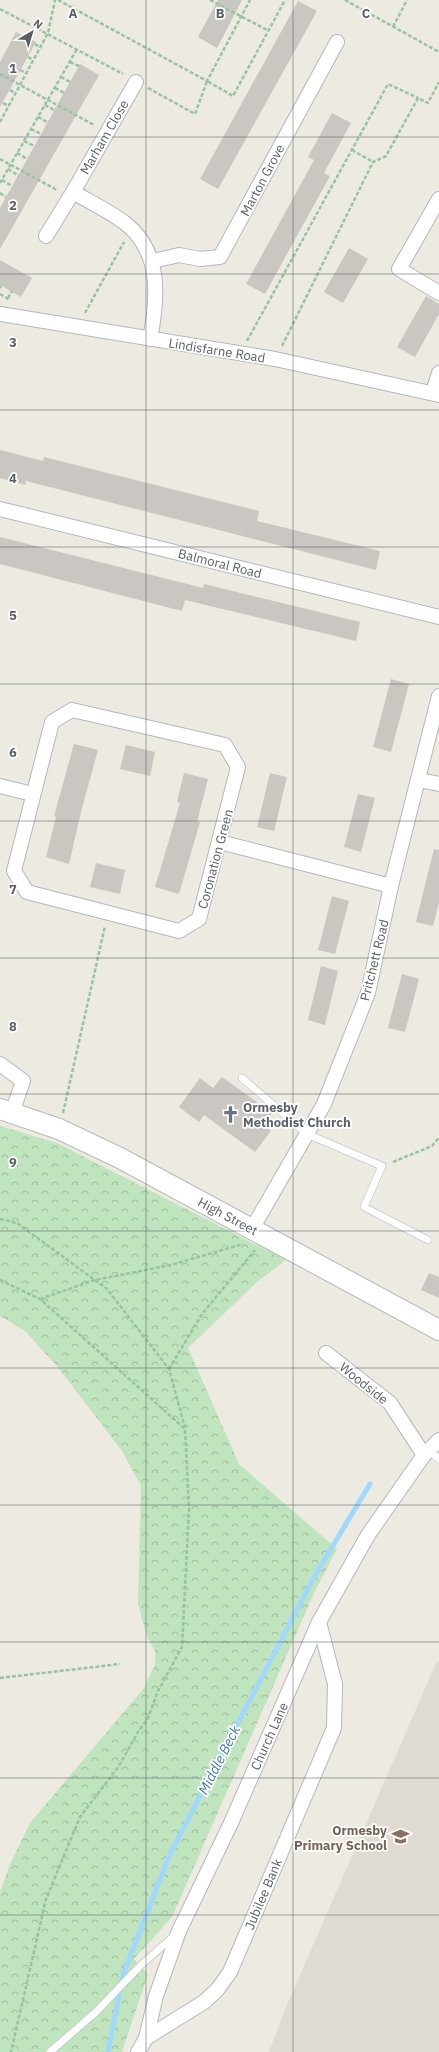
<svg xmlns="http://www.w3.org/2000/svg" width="439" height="2052" font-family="'IBM Plex Sans',sans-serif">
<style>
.education{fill:#dfdbd3}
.forest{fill:url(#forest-crowns)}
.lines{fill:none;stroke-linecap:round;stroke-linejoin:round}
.stream{stroke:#a1d9fd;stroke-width:5}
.building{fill:#cac6c1}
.service-casing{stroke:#b4b8bc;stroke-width:8}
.minor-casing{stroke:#b4b8bc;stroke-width:16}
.secondary-casing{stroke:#b5b9be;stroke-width:22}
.path{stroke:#97c5a2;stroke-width:2.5;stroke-dasharray:4 2;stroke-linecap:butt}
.service{stroke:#fff;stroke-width:7}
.minor{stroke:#fff;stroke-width:14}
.secondary{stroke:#fff;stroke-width:20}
.grid{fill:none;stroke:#5a5e62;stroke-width:1;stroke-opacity:0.55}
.labels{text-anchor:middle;stroke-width:3.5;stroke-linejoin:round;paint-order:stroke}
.street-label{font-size:13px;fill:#5a5e62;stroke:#fff}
.worship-label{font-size:13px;font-weight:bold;fill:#5b616d;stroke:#fff;text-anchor:start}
.education-label{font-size:13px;font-weight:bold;fill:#785e54;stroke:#fff;text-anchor:end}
.water-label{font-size:14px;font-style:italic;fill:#3f7aae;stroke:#fff}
.grid-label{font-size:13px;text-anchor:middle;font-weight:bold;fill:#5a5e62;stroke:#fff;stroke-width:3.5;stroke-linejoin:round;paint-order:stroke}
</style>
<defs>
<pattern id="forest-crowns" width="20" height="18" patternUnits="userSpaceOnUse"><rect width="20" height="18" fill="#c0e4be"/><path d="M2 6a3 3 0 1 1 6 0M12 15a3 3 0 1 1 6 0" fill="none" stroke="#9fbc9e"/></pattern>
</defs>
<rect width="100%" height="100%" fill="#edeae1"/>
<polygon class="education" points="437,1661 439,1662 439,2052 269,2052 284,2012"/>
<polygon class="forest" points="0,1126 57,1143 286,1260 257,1282 188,1348 239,1464 337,1549 314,1593 172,1917 134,1959 148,1974 122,2052 0,2052 0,1893 10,1864 30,1823 144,1688 155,1665 155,1651 147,1637 138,1604 141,1486 122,1451 57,1366 25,1331 0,1316"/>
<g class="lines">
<polyline class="stream" points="108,2052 123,1975 170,1854 314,1577 370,1484"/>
</g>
<g class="building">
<polygon points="218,0 242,0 217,48 198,37"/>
<polygon points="298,1 317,11 218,189 200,179"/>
<polygon points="16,32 36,42 0,107 0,62"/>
<polygon points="80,64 99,75 0,249 0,208"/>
<polygon points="332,113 351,123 324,173 330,176 265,294 246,284 314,160 308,157"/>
<polygon points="349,248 368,259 343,303 324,292"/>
<polygon points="0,260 32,278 21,297 0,285"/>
<polygon points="426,296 439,304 439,314 415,357 397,347"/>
<polygon points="0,450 43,461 44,457 259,511 257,521 380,551 376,570 26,481 25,485 0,478"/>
<polygon points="0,537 203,588 204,584 360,622 356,641 185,600 182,611 0,564"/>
<polygon points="391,679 409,684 391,752 373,747"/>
<polygon points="74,744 98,750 82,808 69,864 46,857 56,817 54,816"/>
<polygon points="126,745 155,752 150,776 120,769"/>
<polygon points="184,773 208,779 197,822 200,822 179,894 155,887 180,803 177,802"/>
<polygon points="270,773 287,777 274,831 257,827"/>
<polygon points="358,794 375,798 361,852 344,847"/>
<polygon points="434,849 439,850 439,903 433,926 416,922"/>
<polygon points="96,863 125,870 120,894 90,887"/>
<polygon points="332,896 349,901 335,954 318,950"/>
<polygon points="321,966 338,971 325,1025 308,1020"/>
<polygon points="402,974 419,979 405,1032 388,1028"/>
<polygon points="222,1077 272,1113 263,1125 271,1131 255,1152 204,1115 199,1122 179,1107 200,1078 213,1088"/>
<polygon points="429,1273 439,1277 439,1298 421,1290"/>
</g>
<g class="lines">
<defs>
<g id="service">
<polyline points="242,1078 307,1134 382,1166 364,1207 428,1240"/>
<polyline points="429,1451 439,1459"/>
<polyline points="50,2052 96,2012 140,1966 175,1935"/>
</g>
<g id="minor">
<path d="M136,82L73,192C90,202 109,211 125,223C162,252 158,298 150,339"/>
<polyline points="439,199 399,269 439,293"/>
<polyline points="46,236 73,192"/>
<polyline points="153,261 179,255 200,259 220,257 337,42"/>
<polyline points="0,314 275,359 439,395"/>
<polyline points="433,392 439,373"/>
<polyline points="0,509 439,617"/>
<polygon points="72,710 225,745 238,767 199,919 179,931 27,892 14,871 52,722"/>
<polyline points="419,780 439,784"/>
<polyline points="0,786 33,794"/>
<polyline points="220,842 391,886"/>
<polyline points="0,1064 23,1081 12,1113"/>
<polyline points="252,1229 324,1104 368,993 391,886 439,696"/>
<polyline points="326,1353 390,1403 424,1455"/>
<polyline points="146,2038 204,2002 217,1990 230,1972 334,1728 335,1684 319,1622"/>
<polyline points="138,2052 146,2038 156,1996 179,1931 231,1823 319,1622 368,1535 424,1455 439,1440"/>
</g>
<polyline id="secondary" points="0,1109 59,1129 120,1158 439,1330"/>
</defs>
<use href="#service" class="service-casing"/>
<use href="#minor" class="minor-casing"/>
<use href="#secondary" class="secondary-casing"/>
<g class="path">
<polyline points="58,0 207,81 250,0"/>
<polyline points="210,0 269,31"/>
<polyline points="345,0 439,52"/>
<polyline points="0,9 123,74"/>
<polyline points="393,27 407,0"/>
<polyline points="35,44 40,47"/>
<polyline points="28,57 33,60"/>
<polyline points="70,62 79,66"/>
<polyline points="20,70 26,73"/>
<polyline points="0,74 94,125"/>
<polyline points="61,77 70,82"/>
<polyline points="55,88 64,93"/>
<polyline points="148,88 195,114 207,81 233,96 285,0"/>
<polyline points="10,90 15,93"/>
<polyline points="3,103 9,106"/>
<polyline points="45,105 54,110"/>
<polyline points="38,117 47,122"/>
<polyline points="0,122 48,33 55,0"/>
<polyline points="31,129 41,134"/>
<polyline points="24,141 34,146"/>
<polyline points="352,150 373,162"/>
<polyline points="17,153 27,159"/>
<polyline points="0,159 57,190"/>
<polyline points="8,169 19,176"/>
<polyline points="2,180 12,186"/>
<polyline points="0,183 77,49"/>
<polyline points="0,193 6,197"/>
<polyline points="0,288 1,286"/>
<polyline points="0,294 10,300"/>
<polyline points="8,298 12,291"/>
<polyline points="85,313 124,242"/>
<polyline points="247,341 388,84 418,98"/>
<polyline points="282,346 373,162 386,156 418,98 428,103 439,82"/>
<polyline points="63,1113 105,926"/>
<polyline points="393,1162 432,1146 439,1138"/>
<polyline points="0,1219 17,1223 107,1289 169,1369 185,1428"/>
<polyline points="0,1280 40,1299 185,1429 189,1509 182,1647 158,1691 148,1718 138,1732 119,1766 80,1817 46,1899 11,2052"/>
<polyline points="40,1299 95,1280 171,1265 243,1244"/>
<polyline points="169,1369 202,1314 255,1250"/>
<polyline points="0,1678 120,1664"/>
</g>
<use href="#service" class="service"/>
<use href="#minor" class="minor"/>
<use href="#secondary" class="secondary"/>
</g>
<path class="grid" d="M146,0V2052M293,0V2052M0,137H439M0,274H439M0,410H439M0,547H439M0,684H439M0,821H439M0,958H439M0,1094H439M0,1231H439M0,1368H439M0,1505H439M0,1642H439M0,1778H439M0,1915H439"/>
<defs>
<symbol id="church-bare" viewBox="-9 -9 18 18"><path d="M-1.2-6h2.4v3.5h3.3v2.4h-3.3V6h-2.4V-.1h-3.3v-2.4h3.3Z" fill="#6b7280" stroke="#fff" stroke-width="2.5" paint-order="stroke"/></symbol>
<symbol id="school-bare" viewBox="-9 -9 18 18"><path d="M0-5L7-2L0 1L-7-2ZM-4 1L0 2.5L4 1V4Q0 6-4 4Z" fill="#8d6e63" stroke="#fff" stroke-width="2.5" paint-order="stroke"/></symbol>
</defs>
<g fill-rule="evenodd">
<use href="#church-bare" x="218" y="1102" width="25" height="25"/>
<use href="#school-bare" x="388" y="1824" width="25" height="25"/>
</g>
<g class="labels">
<g class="street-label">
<text transform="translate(104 137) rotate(-60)" y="5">Marham Close</text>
<text transform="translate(262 180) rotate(-62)" y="5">Marton Grove</text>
<text transform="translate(217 350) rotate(9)" y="5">Lindisfarne Road</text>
<text transform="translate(220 563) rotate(14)" y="5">Balmoral Road</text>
<text transform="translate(215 859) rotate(-75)" y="5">Coronation Green</text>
<text transform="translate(374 960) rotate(-76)" y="5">Pritchett Road</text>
<text transform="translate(228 1216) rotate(28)" y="5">High Street</text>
<text transform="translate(364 1383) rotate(39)" y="5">Woodside</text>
<text transform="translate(269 1736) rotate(-66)" y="5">Church Lane</text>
<text transform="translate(263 1894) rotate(-67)" y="5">Jubilee Bank</text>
</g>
<g class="worship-label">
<text x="243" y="1112">Ormesby<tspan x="243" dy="15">Methodist Church</tspan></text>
</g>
<g class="education-label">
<text x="387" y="1835">Ormesby<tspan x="387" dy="15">Primary School</tspan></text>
</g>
<g class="water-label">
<text transform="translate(219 1760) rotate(-63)" y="5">Middle Beck</text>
</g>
</g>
<g class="grid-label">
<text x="73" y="18">A</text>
<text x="220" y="18">B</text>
<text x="366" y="18">C</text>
<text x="13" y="73">1</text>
<text x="13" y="210">2</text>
<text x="13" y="347">3</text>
<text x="13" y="483">4</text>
<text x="13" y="620">5</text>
<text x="13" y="757">6</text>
<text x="13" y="894">7</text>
<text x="13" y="1031">8</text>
<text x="13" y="1167">9</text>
</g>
<g transform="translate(32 32) rotate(38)" stroke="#ffffff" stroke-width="3" paint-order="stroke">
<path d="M0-3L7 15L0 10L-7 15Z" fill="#5a5e62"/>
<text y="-6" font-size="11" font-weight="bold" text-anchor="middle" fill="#5a5e62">N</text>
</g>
</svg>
